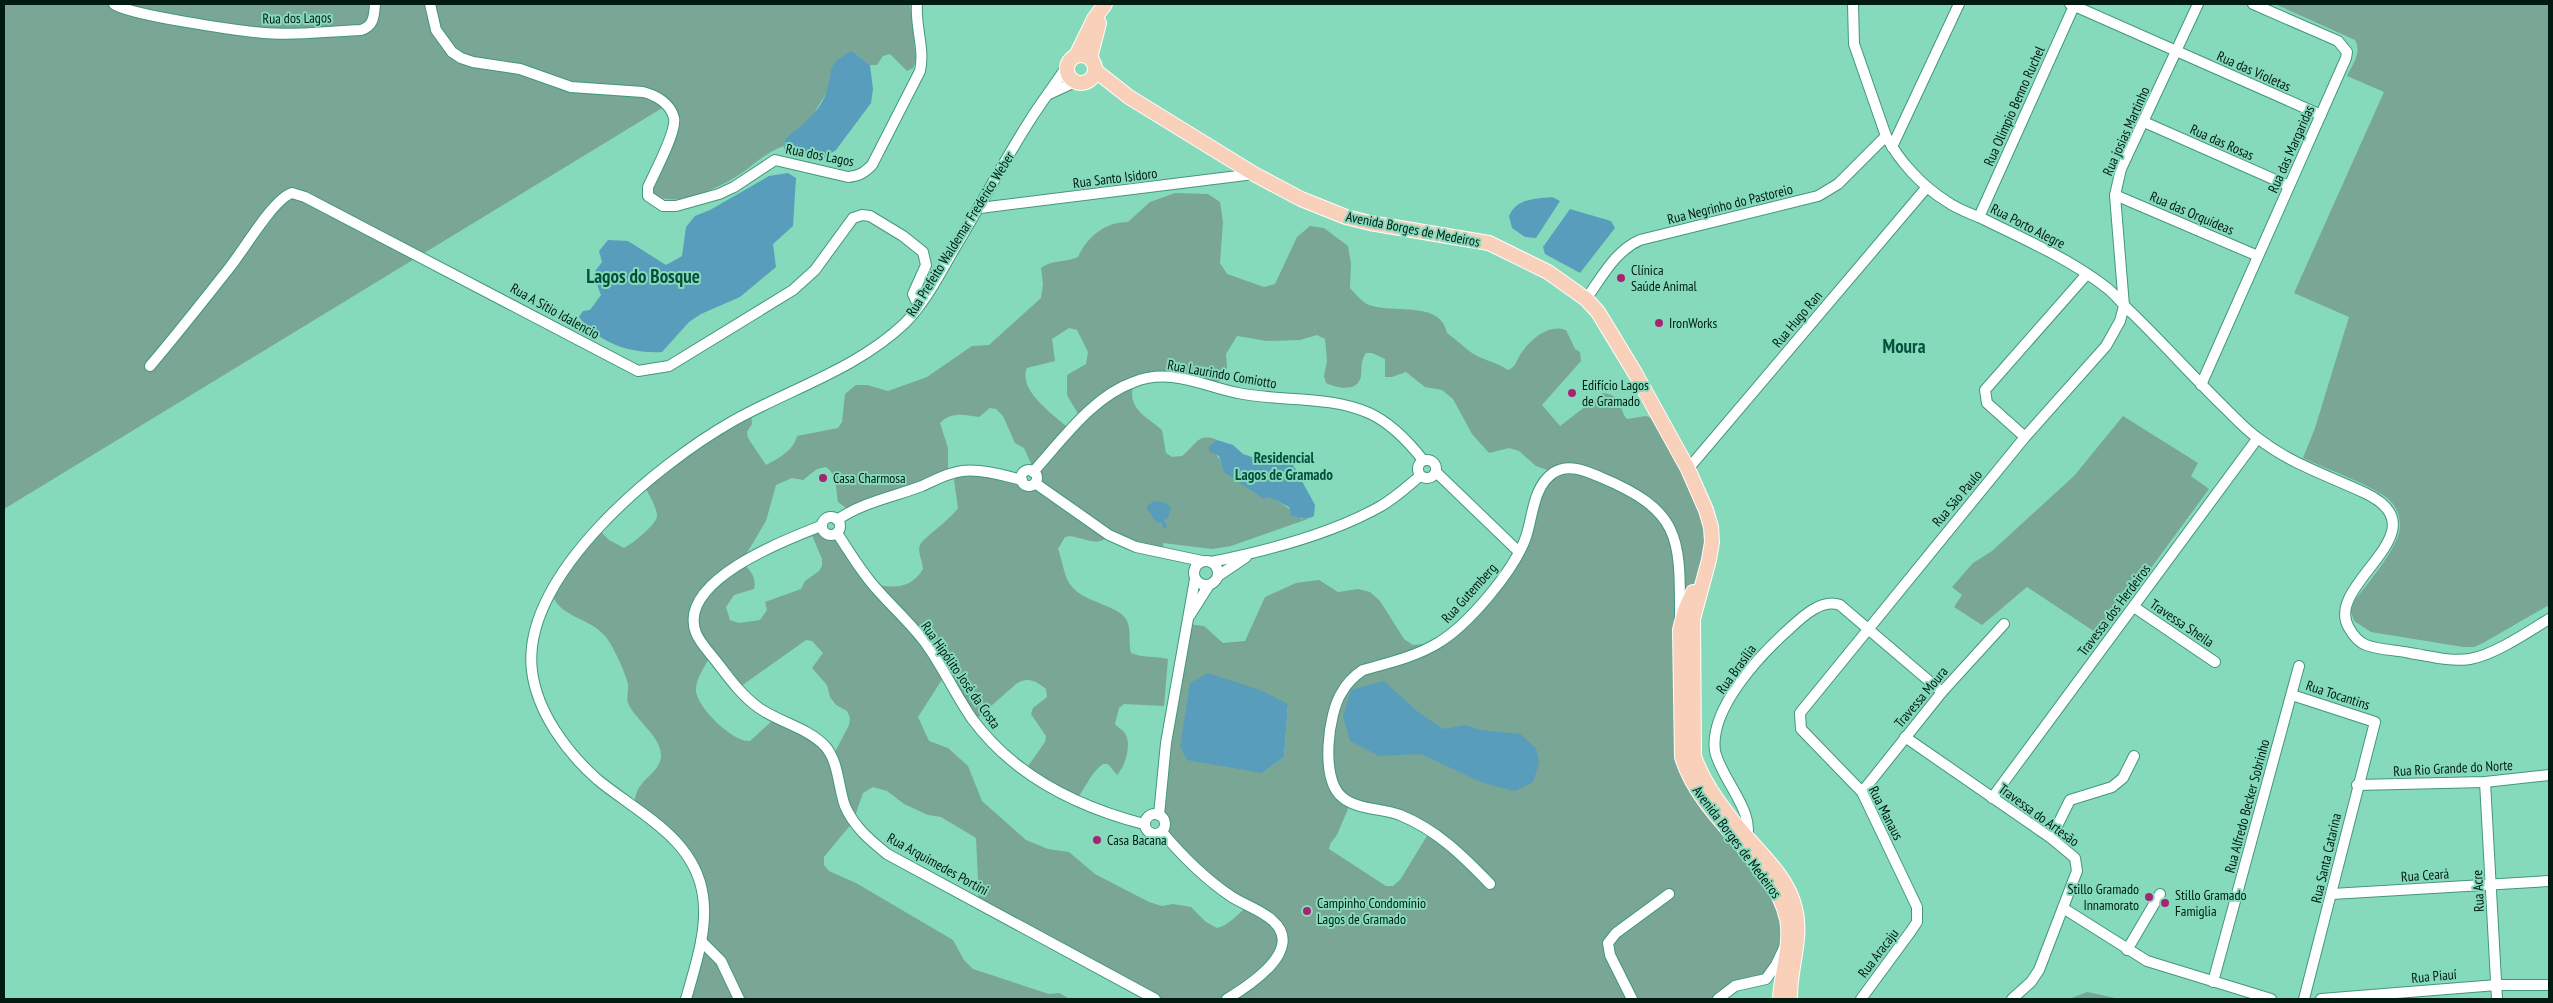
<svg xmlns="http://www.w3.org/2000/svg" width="2553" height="1003" font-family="'PT Sans Narrow',sans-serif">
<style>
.green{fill:#79a695;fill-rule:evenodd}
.water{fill:#589dbc}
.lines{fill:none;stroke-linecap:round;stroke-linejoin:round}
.minor-casing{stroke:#42977c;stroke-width:12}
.major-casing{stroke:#fff;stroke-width:16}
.minor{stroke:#fff;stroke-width:10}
.major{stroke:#f9d0ba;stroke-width:14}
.poi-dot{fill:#a62472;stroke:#86dabc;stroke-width:2}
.labels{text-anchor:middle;stroke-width:4;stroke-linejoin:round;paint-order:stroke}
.street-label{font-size:14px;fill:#011a12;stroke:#86dabc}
.poi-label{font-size:14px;fill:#011a12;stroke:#86dabc;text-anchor:start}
.neighbourhood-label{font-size:15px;font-weight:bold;fill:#05503d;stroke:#86dabc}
.district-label{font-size:19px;font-weight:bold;fill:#05503d;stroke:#86dabc}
</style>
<rect width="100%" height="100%" fill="#86dabc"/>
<g class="green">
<path d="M4,4H910L916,60L913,68L907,71L890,54L883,56L877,65H870L852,51L811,118L785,139L784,146C765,152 751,168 734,178C716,189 673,209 654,194L653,189L679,129L680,121L672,102L4,509Z"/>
<path d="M2275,4H2549V605L2483,643L2474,647H2463L2371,632L2354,621L2351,611L2355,600C2368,583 2391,556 2398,536C2403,523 2398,506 2387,498C2369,484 2326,469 2303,458L2315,428L2349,317L2294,293L2384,92L2347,76C2353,64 2362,52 2355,40Z"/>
<path d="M1175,193L1208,194L1220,202L1223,222L1220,263L1227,274L1264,287L1275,284L1297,237L1310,226L1324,228L1348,246L1351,264L1350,288C1355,293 1361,301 1367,304C1390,315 1441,299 1447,333C1455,339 1462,345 1469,351C1481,360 1497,362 1508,370C1516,367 1516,361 1520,355C1529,340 1549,323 1566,330L1575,349L1580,352L1581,361L1542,405L1560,426L1603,393C1625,396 1618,409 1627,419L1646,416L1654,419L1706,510V573L1682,757L1778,894L1787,940L1771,973L1742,984L1718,999H1155L979,902L976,838L941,817L928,815L904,804L887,791L873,787L863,793L853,822L824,857V865L829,871L856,883L953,940L964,960L973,969L1049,994L1059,993L1070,999H686C698,959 713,906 694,865C688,854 646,818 634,806C635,798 636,791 641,785C648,775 662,768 661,754C659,734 635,720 628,703C626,697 629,690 628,684C626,674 612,643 605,636C589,617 559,618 551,592L601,532L609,540L624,548C632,544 657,524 657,516C657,507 648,494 645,486L672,461L751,412L752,424L747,432L748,438L766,465C779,458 793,451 797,436L838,428L842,422L845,394L856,385H867L888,391L927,377L972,346L989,345L1041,298L1043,284L1041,268C1053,259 1065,263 1078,257C1087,237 1105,222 1128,222L1150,202ZM1069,328L1077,330L1088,352L1086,364L1067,375V395L1081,419L1071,430C1055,416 1017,390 1027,368L1055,361L1052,339ZM1237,336L1267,341L1300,340L1317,335L1325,339L1327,361L1324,376L1326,383C1336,388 1358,393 1361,376C1362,367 1360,362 1366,353H1372L1385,359V377H1392L1406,372L1425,387L1442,390L1453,399L1472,434L1489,453L1509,448L1519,451L1536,466L1553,472L1538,491L1509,570L1438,643L1413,645L1404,639L1380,601L1370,592L1358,589L1338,592L1319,580L1296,583L1265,597L1245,641L1223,643L1204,626L1187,624L1159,815L1165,821L1164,829L1203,876L1248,906C1237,914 1230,925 1217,928L1206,922L1191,907L1173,904L1162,906L1149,902L1095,874L1069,852L1048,849L1026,840L982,801L968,766L948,748L929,741L918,717L945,675L974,721L1016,684C1027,676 1037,681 1046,689L1047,697L1033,708L1031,714L1046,736L1045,742L1024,772L1076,800C1086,788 1090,773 1103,764H1108L1117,775C1125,767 1133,743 1124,732C1122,729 1118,728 1115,724L1119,708L1124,704L1164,706L1168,659C1155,656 1143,658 1131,653C1128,643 1132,629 1126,619C1117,605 1087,603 1073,588C1064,579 1063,562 1058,549L1065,537L1070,536C1085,538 1098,548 1109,535L1165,555L1163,543L1212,549L1231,546L1308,519H1301C1279,497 1247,489 1225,466C1219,460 1215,451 1209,445L1217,440C1199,431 1195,446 1182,456L1172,457L1166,453L1162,430C1147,417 1124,408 1135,381L1188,380L1209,385L1219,381L1227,368L1226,354ZM990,408L996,409L1003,416L1015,443L1024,448L1037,477L1032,485L962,471L954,480L958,508C951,519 922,539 920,545C917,552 923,561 923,569C910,590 893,588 872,584L834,535H827L822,530L811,533L822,559V566L819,571L805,581L801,589L765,602L767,610L760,620L739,623L730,620L726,607L734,595L754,589C757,578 750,568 741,563L766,521L776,485L792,478L803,480L817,469L826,467C837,474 836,490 838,502L850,511L948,474V448L940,423C952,411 964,415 979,417ZM806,640L812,641L823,653L812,668L827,685L830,697L836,705L847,711L850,718L849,725L835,752L834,762L814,738L772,721L750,741C733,743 697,707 696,691C695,679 706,665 711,655L737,689ZM1288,704L1284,757L1262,773ZM1351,803L1420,824L1430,831L1400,880L1393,886H1386L1329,849C1330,840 1337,838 1339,830C1343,821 1346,813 1351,803Z"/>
<polygon points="2123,416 2198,463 2191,476 2209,489 2101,636 2027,587 1982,625 1954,607 1962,595 1952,587 1973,563 1992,551 2074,476"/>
<polygon points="2087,992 2120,999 2069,999"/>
</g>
<g class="water">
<path d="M852,51L870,65L873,89L871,103L836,150L819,161L784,149L785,139C800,126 817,115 825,96C836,70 822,67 852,51Z"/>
<path d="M788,173L796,178L793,226L773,244L776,267L740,297L701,314L689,322L662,352C631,354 598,343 579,317L583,311L590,310L601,295L593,274L602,262L599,251L608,240L628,241L666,265L682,256L686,227L695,216L710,210L769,176Z"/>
<path d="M1552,197L1560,201L1536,238L1525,237L1512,228L1509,216C1517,198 1535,199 1552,197Z"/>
<polygon points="1570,209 1611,221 1615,228 1580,273 1545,254 1543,247"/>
<path d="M1217,440L1233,445L1243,454L1264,461H1291L1315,505L1314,516C1305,521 1299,518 1291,515L1289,507L1269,497L1264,499L1224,472L1219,456L1209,451V445Z"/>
<polygon points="1154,501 1166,503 1171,508 1168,518 1164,520 1167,527 1163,529 1162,523 1156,522 1150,513 1147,511 1147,506"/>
<polygon points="1208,673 1260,690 1288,704 1284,757 1262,773 1187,760 1180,747 1190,683"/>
<polygon points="1384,681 1418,712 1443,729 1465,725 1481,730 1520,734 1536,748 1539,763 1533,782 1515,791 1483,783 1421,754 1379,756 1350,741 1343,717 1351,690"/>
</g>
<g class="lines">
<defs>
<g id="minor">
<path d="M114,4C128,15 241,31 264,33C296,36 329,31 361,30C374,26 374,16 375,4"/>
<path d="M430,4L436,30L452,52L461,58L473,62L520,69L571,87L643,92C656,95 671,104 674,118C677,131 654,174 648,187V196L663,206H676L719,194L734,187L775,160L848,177C859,176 864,173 872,165L920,71C925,48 915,27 917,4"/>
<path d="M1853,4L1854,44L1886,136C1899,161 1922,186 1946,201C1957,209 1969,213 1981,218C2024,239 2070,259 2107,288C2116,295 2123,305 2132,313C2164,344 2194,378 2226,409C2236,419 2247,431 2259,439C2291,464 2329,476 2365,493C2446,531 2322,584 2349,628C2353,635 2358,642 2366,645C2379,650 2397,650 2410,653C2429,656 2450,662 2470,659C2494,655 2528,632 2549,619"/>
<polyline points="2070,4 2321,115"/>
<polyline points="1049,94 1075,82"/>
<polyline points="2144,122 2289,186"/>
<polyline points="1892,147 1959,4"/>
<polyline points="2115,195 2258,256"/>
<polyline points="980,208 1254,174"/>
<polyline points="1979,217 2074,6"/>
<path d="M1586,299C1602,277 1615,251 1640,240L1818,196L1838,184L1886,136"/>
<path d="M150,366C178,333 204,300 230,267C243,251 274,198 292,193L305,197L638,371L669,366L793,290L815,270L853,218L862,215L870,216L903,236L923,252L926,265L913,294L918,305"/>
<polyline points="2201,385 2346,58 2347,52 2338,41 2253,4"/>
<polyline points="2025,437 1987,403 1985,390 2087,274"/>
<circle cx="1427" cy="469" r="9"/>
<polyline points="1688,469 1927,187"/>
<circle cx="1029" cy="478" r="8"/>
<path d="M1033,472C1062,440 1093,396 1134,382C1146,377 1160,376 1172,377C1195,379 1216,389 1238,393C1281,402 1328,395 1369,413C1391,423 1408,441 1423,460"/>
<polyline points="1436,472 1519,552"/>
<polyline points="1035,483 1109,535 1136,547 1202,561"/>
<circle cx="831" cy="526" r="9"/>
<path d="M837,520C863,502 893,497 922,486C935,480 947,473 962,471C982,469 1002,475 1022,480"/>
<path d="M821,526C787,539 676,581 696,633C700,643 709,652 716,661C729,678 741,695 759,708C779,722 808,728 825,746C839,762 838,787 845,806C854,827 870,840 887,854L1155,999"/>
<path d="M837,533C849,551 860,570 874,586C891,606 912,624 927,645C944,669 956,696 973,720C1014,775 1078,807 1144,824"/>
<circle cx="1206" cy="573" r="12"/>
<path d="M1211,562C1266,551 1332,534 1381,506C1395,498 1408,486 1420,476"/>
<polyline points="1218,576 1246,557"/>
<polyline points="2134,607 2215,662"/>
<polyline points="1190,615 1209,585"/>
<polyline points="2292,695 2375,722 2304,999"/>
<polyline points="1905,737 2051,838 2075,858 2077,871 2039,970 2031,982 2012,999"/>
<polyline points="2485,782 2497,999"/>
<polyline points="2357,785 2485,782 2549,775"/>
<polyline points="1862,792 1942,692 2004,624"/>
<polyline points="1992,798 2257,439"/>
<circle cx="1155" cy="824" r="10"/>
<polyline points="1159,815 1166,743 1195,579"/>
<path d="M1162,832C1183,857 1205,879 1232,897C1245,905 1261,910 1272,920C1306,949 1250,985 1227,999"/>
<polyline points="2051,838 2070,800 2112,787 2123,778 2134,756"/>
<path d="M1745,842C1759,815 1720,778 1715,751C1709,709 1760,655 1788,630C1801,618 1821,598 1840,605L1942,692"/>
<path d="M1490,884C1463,856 1437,830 1400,815C1381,808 1357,810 1342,797C1320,779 1328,713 1342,692C1347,683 1354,676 1363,670C1388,663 1415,657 1438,643C1468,625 1514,571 1526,537C1533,516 1533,487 1553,473C1568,463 1586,471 1600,477C1682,511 1680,538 1680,619"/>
<polyline points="2332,894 2549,881"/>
<polyline points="2063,908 2147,961 2271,999"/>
<polyline points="701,941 721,961 739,999"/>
<polyline points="2127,950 2160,894"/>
<polyline points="2213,982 2299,666"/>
<path d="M686,999C695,967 708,930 703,896C695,838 638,813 598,780C567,753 537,712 532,671C520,575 659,463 733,421C790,389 857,369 905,323C926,302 941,271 956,246C982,203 1005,159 1032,117C1043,100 1056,83 1067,66"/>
<polyline points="1632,999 1610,955 1608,943 1616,933 1669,894"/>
<polyline points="1718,999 1735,986 1766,979 1776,965 1784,948"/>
<polyline points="1861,999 1911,931 1917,922 1917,907 1862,792 1801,729 1800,713 2025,437 2106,346 2120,321 2124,306 2116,208 2115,195 2121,169 2198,4"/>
<polyline points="2321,999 2497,985 2549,985"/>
</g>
<g id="major">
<circle cx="1081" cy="69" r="14"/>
<polyline points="1076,56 1094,19 1105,4"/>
<polyline points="1090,58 1099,23"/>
<path d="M1096,71L1129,97L1254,174L1301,199L1346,217L1370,223L1489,243L1548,272L1586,299L1598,312L1635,373L1688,469L1706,510L1711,527L1712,542L1709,560L1693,619L1694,756C1703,783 1724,811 1743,833C1762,855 1788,878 1795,908C1803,938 1789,969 1790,999"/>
<path d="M1693,592L1685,610L1680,630L1682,757C1701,820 1774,860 1787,919C1792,944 1781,974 1780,999"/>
</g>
</defs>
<use href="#minor" class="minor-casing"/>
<use href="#major" class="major-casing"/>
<use href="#minor" class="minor"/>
<use href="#major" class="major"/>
</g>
<g class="poi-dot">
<circle cx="1621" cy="278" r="5"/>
<circle cx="1659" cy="323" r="5"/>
<circle cx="1572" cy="393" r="5"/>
<circle cx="823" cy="478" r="5"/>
<circle cx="1097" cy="840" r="5"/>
<circle cx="2149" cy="897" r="5"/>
<circle cx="2165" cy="903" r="5"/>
<circle cx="1307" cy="911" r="5"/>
</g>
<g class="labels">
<g class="street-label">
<text transform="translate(297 18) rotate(-1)" y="5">Rua dos Lagos</text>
<text transform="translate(2254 71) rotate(24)" y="5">Rua das Violetas</text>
<text transform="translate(2014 106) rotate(-66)" y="5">Rua Olimpio Benno Ruchel</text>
<text transform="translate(2126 131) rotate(-66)" y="5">Rua josias Martinho</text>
<text transform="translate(2222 142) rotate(24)" y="5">Rua das Rosas</text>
<text transform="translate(2291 149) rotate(-66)" y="5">Rua das Margaridas</text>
<text transform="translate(820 155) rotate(11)" y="5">Rua dos Lagos</text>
<text transform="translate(1115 178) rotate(-7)" y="5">Rua Santo Isidoro</text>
<text transform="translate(1730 204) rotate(-14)" y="5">Rua Negrinho do Pastoreio</text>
<text transform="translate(2192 213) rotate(23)" y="5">Rua das Orquídeas</text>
<text transform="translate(2028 226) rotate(27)" y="5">Rua Porto Alegre</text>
<text transform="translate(1413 229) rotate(11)" y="5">Avenida Borges de Medeiros</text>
<text transform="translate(960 234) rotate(-58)" y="5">Rua Prefeito Waldemar Frederico Weber</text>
<text transform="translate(555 311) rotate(29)" y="5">Rua A Sítio Idalencio</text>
<text transform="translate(1797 319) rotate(-50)" y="5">Rua Hugo Ran</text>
<text transform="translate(1222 374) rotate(10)" y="5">Rua Laurindo Comiotto</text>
<text transform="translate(1957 498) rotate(-50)" y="5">Rua São Paulo</text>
<text transform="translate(1469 593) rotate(-48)" y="5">Rua Gutemberg</text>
<text transform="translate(2114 610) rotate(-53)" y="5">Travessa dos Herdeiros</text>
<text transform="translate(2182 623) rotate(34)" y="5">Travessa Sheila</text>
<text transform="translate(1736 669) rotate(-54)" y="5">Rua Brasília</text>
<text transform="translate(961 675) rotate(55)" y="5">Rua Hipólito José da Costa</text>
<text transform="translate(2338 695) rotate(18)" y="5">Rua Tocantins</text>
<text transform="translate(1921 697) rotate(-50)" y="5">Travessa Moura</text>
<text transform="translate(2453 768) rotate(-3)" y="5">Rua Rio Grande do Norte</text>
<text transform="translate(2247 806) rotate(-75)" y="5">Rua Alfredo Becker Sobrinho</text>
<text transform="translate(1886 813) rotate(63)" y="5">Rua Manaus</text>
<text transform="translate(2039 815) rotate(36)" y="5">Travessa do Artesão</text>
<text transform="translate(1737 842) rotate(53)" y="5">Avenida Borges de Medeiros</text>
<text transform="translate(2326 858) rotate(-77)" y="5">Rua Santa Catarina</text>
<text transform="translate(938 864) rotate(29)" y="5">Rua Arquimedes Portini</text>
<text transform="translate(2425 875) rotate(-4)" y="5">Rua Ceará</text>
<text transform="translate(2478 891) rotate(-93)" y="5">Rua Acre</text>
<text transform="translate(1878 953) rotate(-53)" y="5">Rua Aracaju</text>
<text transform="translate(2434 976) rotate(-5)" y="5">Rua Piauí</text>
</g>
<g class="poi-label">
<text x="1631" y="275">Clínica<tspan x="1631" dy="16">Saúde Animal</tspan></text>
<text x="1669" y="328">IronWorks</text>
<text x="1582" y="390">Edifício Lagos<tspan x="1582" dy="16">de Gramado</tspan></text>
<text x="833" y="483">Casa Charmosa</text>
<text x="1107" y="845">Casa Bacana</text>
<text x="2139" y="894" text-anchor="end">Stillo Gramado<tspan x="2139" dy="16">Innamorato</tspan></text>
<text x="2175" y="900">Stillo Gramado<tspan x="2175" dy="16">Famiglia</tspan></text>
<text x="1317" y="908">Campinho Condomínio<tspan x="1317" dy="16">Lagos de Gramado</tspan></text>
</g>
<g class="neighbourhood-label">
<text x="1284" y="463">Residencial<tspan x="1284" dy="17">Lagos de Gramado</tspan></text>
</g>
<g class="district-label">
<text x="643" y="283">Lagos do Bosque</text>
<text x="1904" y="353">Moura</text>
</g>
</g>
<rect width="2553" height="1003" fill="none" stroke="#011a12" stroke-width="10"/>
</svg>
